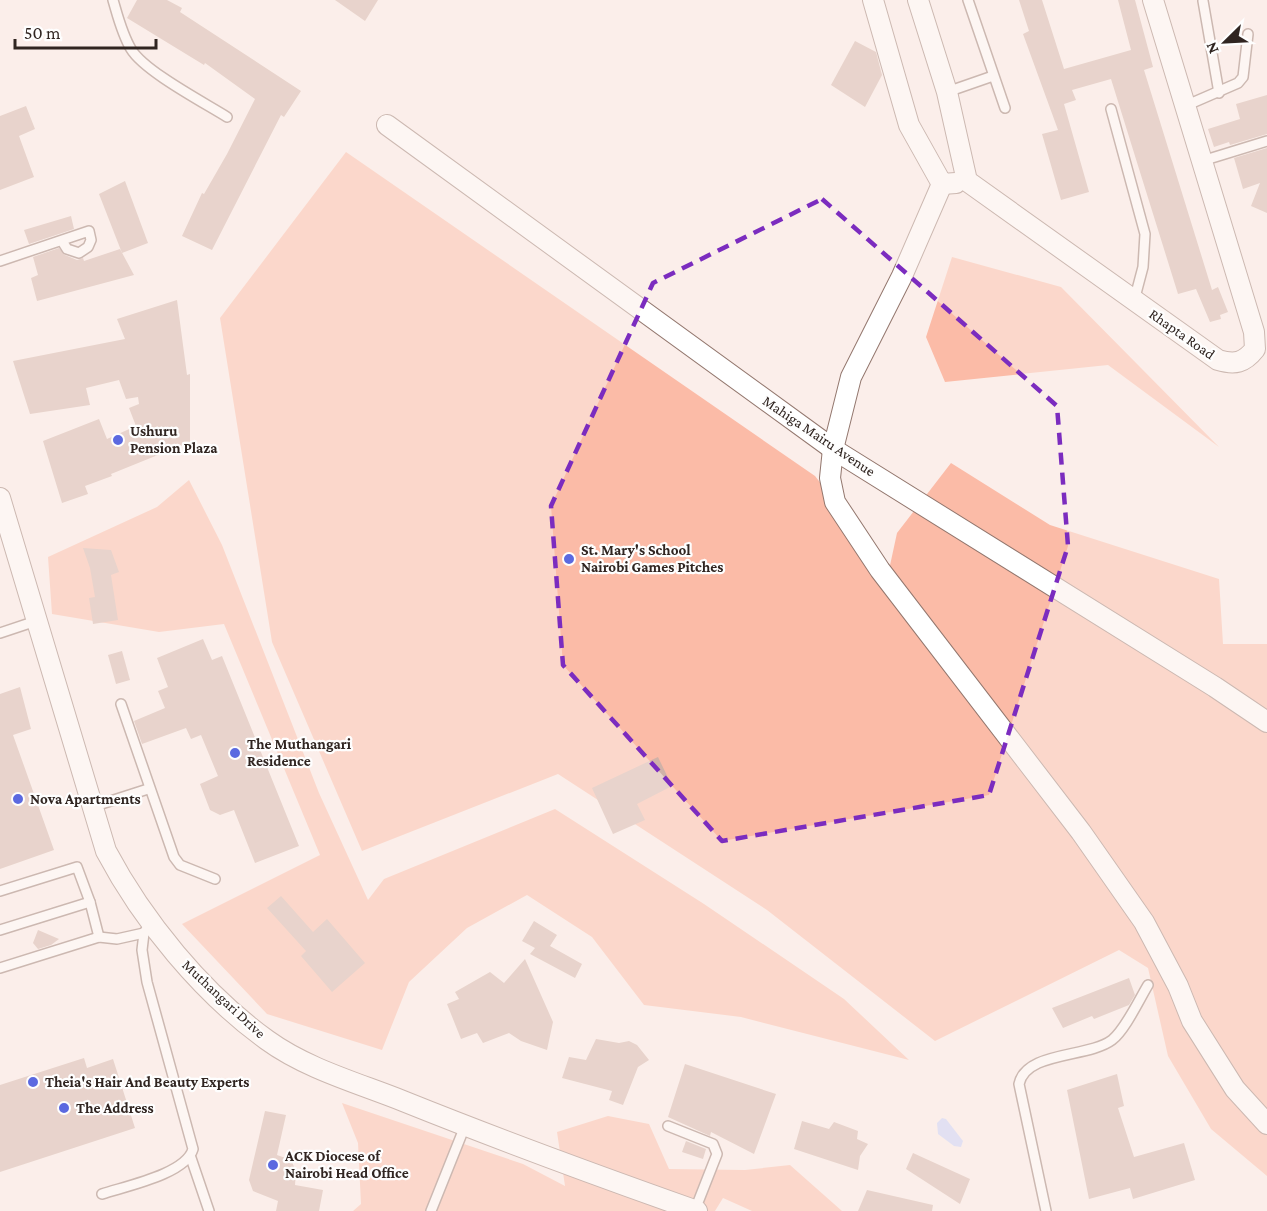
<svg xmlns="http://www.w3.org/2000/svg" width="1267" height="1211" font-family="'Crimson Pro',serif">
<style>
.green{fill:#fbbba7}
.water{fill:#c3cffd}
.building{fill:#d0b2a8}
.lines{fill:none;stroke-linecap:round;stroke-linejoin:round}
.lane-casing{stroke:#93776e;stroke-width:12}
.street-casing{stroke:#93776e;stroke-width:22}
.lane{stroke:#fff;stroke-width:9}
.street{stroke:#fff;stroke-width:20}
.marked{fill:none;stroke:#7b2cbf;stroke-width:4.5;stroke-dasharray:12 8;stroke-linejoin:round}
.poi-dot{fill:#5b69e0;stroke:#fefefe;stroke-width:2}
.labels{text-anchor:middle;stroke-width:4.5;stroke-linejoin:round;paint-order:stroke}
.street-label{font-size:15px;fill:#302521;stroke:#fefefe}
.poi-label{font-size:15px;font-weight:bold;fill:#302521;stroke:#fefefe;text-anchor:start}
</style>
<rect width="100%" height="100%" fill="#fbeeea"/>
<g class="green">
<polygon points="346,152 815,476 889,570 897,533 951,463 1050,525 1219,579 1223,644 1267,644 1267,1176 1211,1129 1168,1056 1148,968 1119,950 935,1041 767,910 558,774 362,851 272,642 220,318"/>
<polygon points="952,257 1061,287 1219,447 1108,365 945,382 926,337"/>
<polygon points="189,480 222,545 319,793 368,900 384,879 555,809 704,904 844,999 909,1060 741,1017 644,1005 592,937 527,895 467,928 409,982 382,1050 267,1014 182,924 320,855 224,624 159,632 52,614 48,557 157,507"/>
<polygon points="342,1103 523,1164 565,1186 557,1132 608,1116 649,1124 669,1169 745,1170 790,1165 842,1211 752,1211 723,1198 715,1211 353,1211 361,1204 358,1143"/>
</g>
<polygon class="water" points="942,1118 946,1119 963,1141 961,1147 954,1146 938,1134 937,1123"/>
<g class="building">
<polygon points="137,0 167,0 182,8 180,12 301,91 284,117 281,115 212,250 182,236 202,193 204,194 227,154 255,99 205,63 204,65 127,18"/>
<polygon points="335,0 378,0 365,21"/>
<polygon points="1019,0 1042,0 1064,69 1131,50 1118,0 1135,0 1153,67 1144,70 1212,290 1218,287 1228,312 1220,315 1221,319 1210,322 1196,289 1178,294 1111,79 1072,90 1076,100 1064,104 1089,192 1061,200 1042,134 1058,130 1023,34 1029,31"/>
<polygon points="855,41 876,52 882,75 865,107 831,85"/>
<polygon points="1267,95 1267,134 1230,145 1229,142 1214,147 1208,129 1240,119 1236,104"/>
<polygon points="26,106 35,129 19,136 34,177 0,190 0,116"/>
<polygon points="1267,148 1267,213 1251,206 1260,183 1243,189 1234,158"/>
<polygon points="125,181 148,243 122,253 99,194"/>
<polygon points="71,216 74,229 29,244 24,230"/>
<polygon points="59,248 65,255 77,260 83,258 84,261 120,249 134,275 37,301 31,278 38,275 33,257"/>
<polygon points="177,300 187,375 190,374 190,442 111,474 112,476 85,486 88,494 62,503 43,441 99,419 107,439 136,426 129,408 139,404 138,397 126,399 119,380 86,388 90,405 30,414 13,361 125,339 117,319"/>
<polygon points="83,548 111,550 119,572 111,575 118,620 93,624 89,598 95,597 90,568"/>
<polygon points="203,639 212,660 222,656 299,846 255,863 234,810 220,815 210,810 200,784 218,776 201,735 191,739 186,728 142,744 134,721 165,708 158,691 168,687 157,658"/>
<polygon points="122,651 130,680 116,684 108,655"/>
<polygon points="20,687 31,729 13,735 54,850 0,869 0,694"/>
<polygon points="658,757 672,786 637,804 645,820 613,834 592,788"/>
<polygon points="281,896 313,932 327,919 365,963 332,992 301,956 306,951 267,908"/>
<polygon points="534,921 557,935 550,946 582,964 575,978 530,954 535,948 522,941"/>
<polygon points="38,930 59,939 51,945 38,949 33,943"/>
<polygon points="525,959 553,1022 547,1050 521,1041 509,1033 483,1043 477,1033 461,1039 447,1004 459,999 455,992 490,972 504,983"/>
<polygon points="1129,978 1135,995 1129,1005 1094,1019 1092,1016 1063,1028 1052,1008"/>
<polygon points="596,1039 619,1043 629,1041 637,1045 649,1060 638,1067 623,1105 609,1100 612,1091 562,1078 569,1057 586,1060"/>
<polygon points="84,1058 87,1068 113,1059 135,1128 0,1172 0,1085"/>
<polygon points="685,1064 776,1094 754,1154 711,1132 710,1136 668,1117"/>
<polygon points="1117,1074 1124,1106 1118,1108 1134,1157 1184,1143 1195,1180 1133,1199 1130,1188 1089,1199 1067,1090"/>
<polygon points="265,1111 286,1115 277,1155 291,1160 296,1171 295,1185 323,1190 319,1211 276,1211 278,1201 253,1191 249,1180"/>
<polygon points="802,1121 829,1129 834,1122 858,1131 857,1139 868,1144 860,1156 858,1170 794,1149"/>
<polygon points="686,1141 706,1149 703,1159 682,1152"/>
<polygon points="913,1153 970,1179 960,1204 906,1169"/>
<polygon points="867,1190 933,1205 932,1211 858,1211"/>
</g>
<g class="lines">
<defs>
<g id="lane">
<path d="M113,0C118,17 122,34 131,49C144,71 203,102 227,117"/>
<polyline points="968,0 1005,108"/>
<polyline points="1203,1 1219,93"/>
<polyline points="947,92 993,76"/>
<polyline points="1185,106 1238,83 1243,77 1248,34"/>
<polyline points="1111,109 1145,234 1143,267 1134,301"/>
<polyline points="1202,161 1267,141"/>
<polyline points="0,261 89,231 91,240 88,247 79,253 67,249 62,241"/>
<polyline points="0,633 36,621"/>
<polyline points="121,704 174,857 180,865 215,879"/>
<polyline points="92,807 148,789"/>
<polyline points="0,891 77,867 90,902 99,937"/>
<polyline points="0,930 90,902"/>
<polyline points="0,968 99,937 117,939 144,933"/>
<polyline points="668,1126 713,1144 717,1154 695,1210"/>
<polyline points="191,1158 209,1211"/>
<path d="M102,1194C126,1186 186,1174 193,1149L147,982L142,950L144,933L151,922"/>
<polyline points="431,1211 465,1126"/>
<path d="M1046,1211L1019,1084C1026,1051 1088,1058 1112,1040C1125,1030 1139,1000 1148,985"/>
</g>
<g id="street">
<polyline points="873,0 909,125 942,184 956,183"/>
<path d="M918,0L947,92L967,181L1218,360C1235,365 1244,363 1255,349L1254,332L1153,0"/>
<polyline points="387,125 833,449 1215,687 1267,722"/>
<polyline points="942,184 902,276 851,377 833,449 830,478 835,502 880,570 1081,832 1144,922 1178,986 1192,1021 1235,1089 1267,1124"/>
<path d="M0,498L106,851C143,921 202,993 267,1040C307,1069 358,1083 403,1101C500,1140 598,1176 697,1211"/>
</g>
</defs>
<use href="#lane" class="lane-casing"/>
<use href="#street" class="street-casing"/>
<use href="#lane" class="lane"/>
<use href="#street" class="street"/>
</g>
<path d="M0 0H1267V1211H0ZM822,199L1057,406L1068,546L989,795L722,841L563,665L551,506L653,283Z" fill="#fbeeea" fill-opacity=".55" fill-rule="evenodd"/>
<path class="marked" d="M822,199L1057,406L1068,546L989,795L722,841L563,665L551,506L653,283Z"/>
<g class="poi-dot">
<circle cx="118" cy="440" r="6"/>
<circle cx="569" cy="559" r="6"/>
<circle cx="235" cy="753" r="6"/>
<circle cx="18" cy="799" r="6"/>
<circle cx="33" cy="1082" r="6"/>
<circle cx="64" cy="1108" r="6"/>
<circle cx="273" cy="1165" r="6"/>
</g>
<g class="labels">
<g class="street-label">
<text transform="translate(1182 334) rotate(35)" y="5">Rhapta Road</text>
<text transform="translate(819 436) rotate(34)" y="5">Mahiga Mairu Avenue</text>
<text transform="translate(224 999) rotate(43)" y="5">Muthangari Drive</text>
</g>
<g class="poi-label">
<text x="130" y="436">Ushuru<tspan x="130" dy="17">Pension Plaza</tspan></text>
<text x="581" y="555">St. Mary's School<tspan x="581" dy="17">Nairobi Games Pitches</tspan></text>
<text x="247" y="749">The Muthangari<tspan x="247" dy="17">Residence</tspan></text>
<text x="30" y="804">Nova Apartments</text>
<text x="45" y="1087">Theia's Hair And Beauty Experts</text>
<text x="76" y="1113">The Address</text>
<text x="285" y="1161">ACK Diocese of<tspan x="285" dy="17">Nairobi Head Office</tspan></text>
</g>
</g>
<g transform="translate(1225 42) rotate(246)" stroke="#fefefe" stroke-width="4.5" paint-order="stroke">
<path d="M0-4.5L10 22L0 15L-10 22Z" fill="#302521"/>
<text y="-9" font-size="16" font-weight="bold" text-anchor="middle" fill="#302521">N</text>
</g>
<path d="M15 39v9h141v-9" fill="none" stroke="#302521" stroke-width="3"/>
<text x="24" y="39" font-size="18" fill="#302521" stroke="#fefefe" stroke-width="4.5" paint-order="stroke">50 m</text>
</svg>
